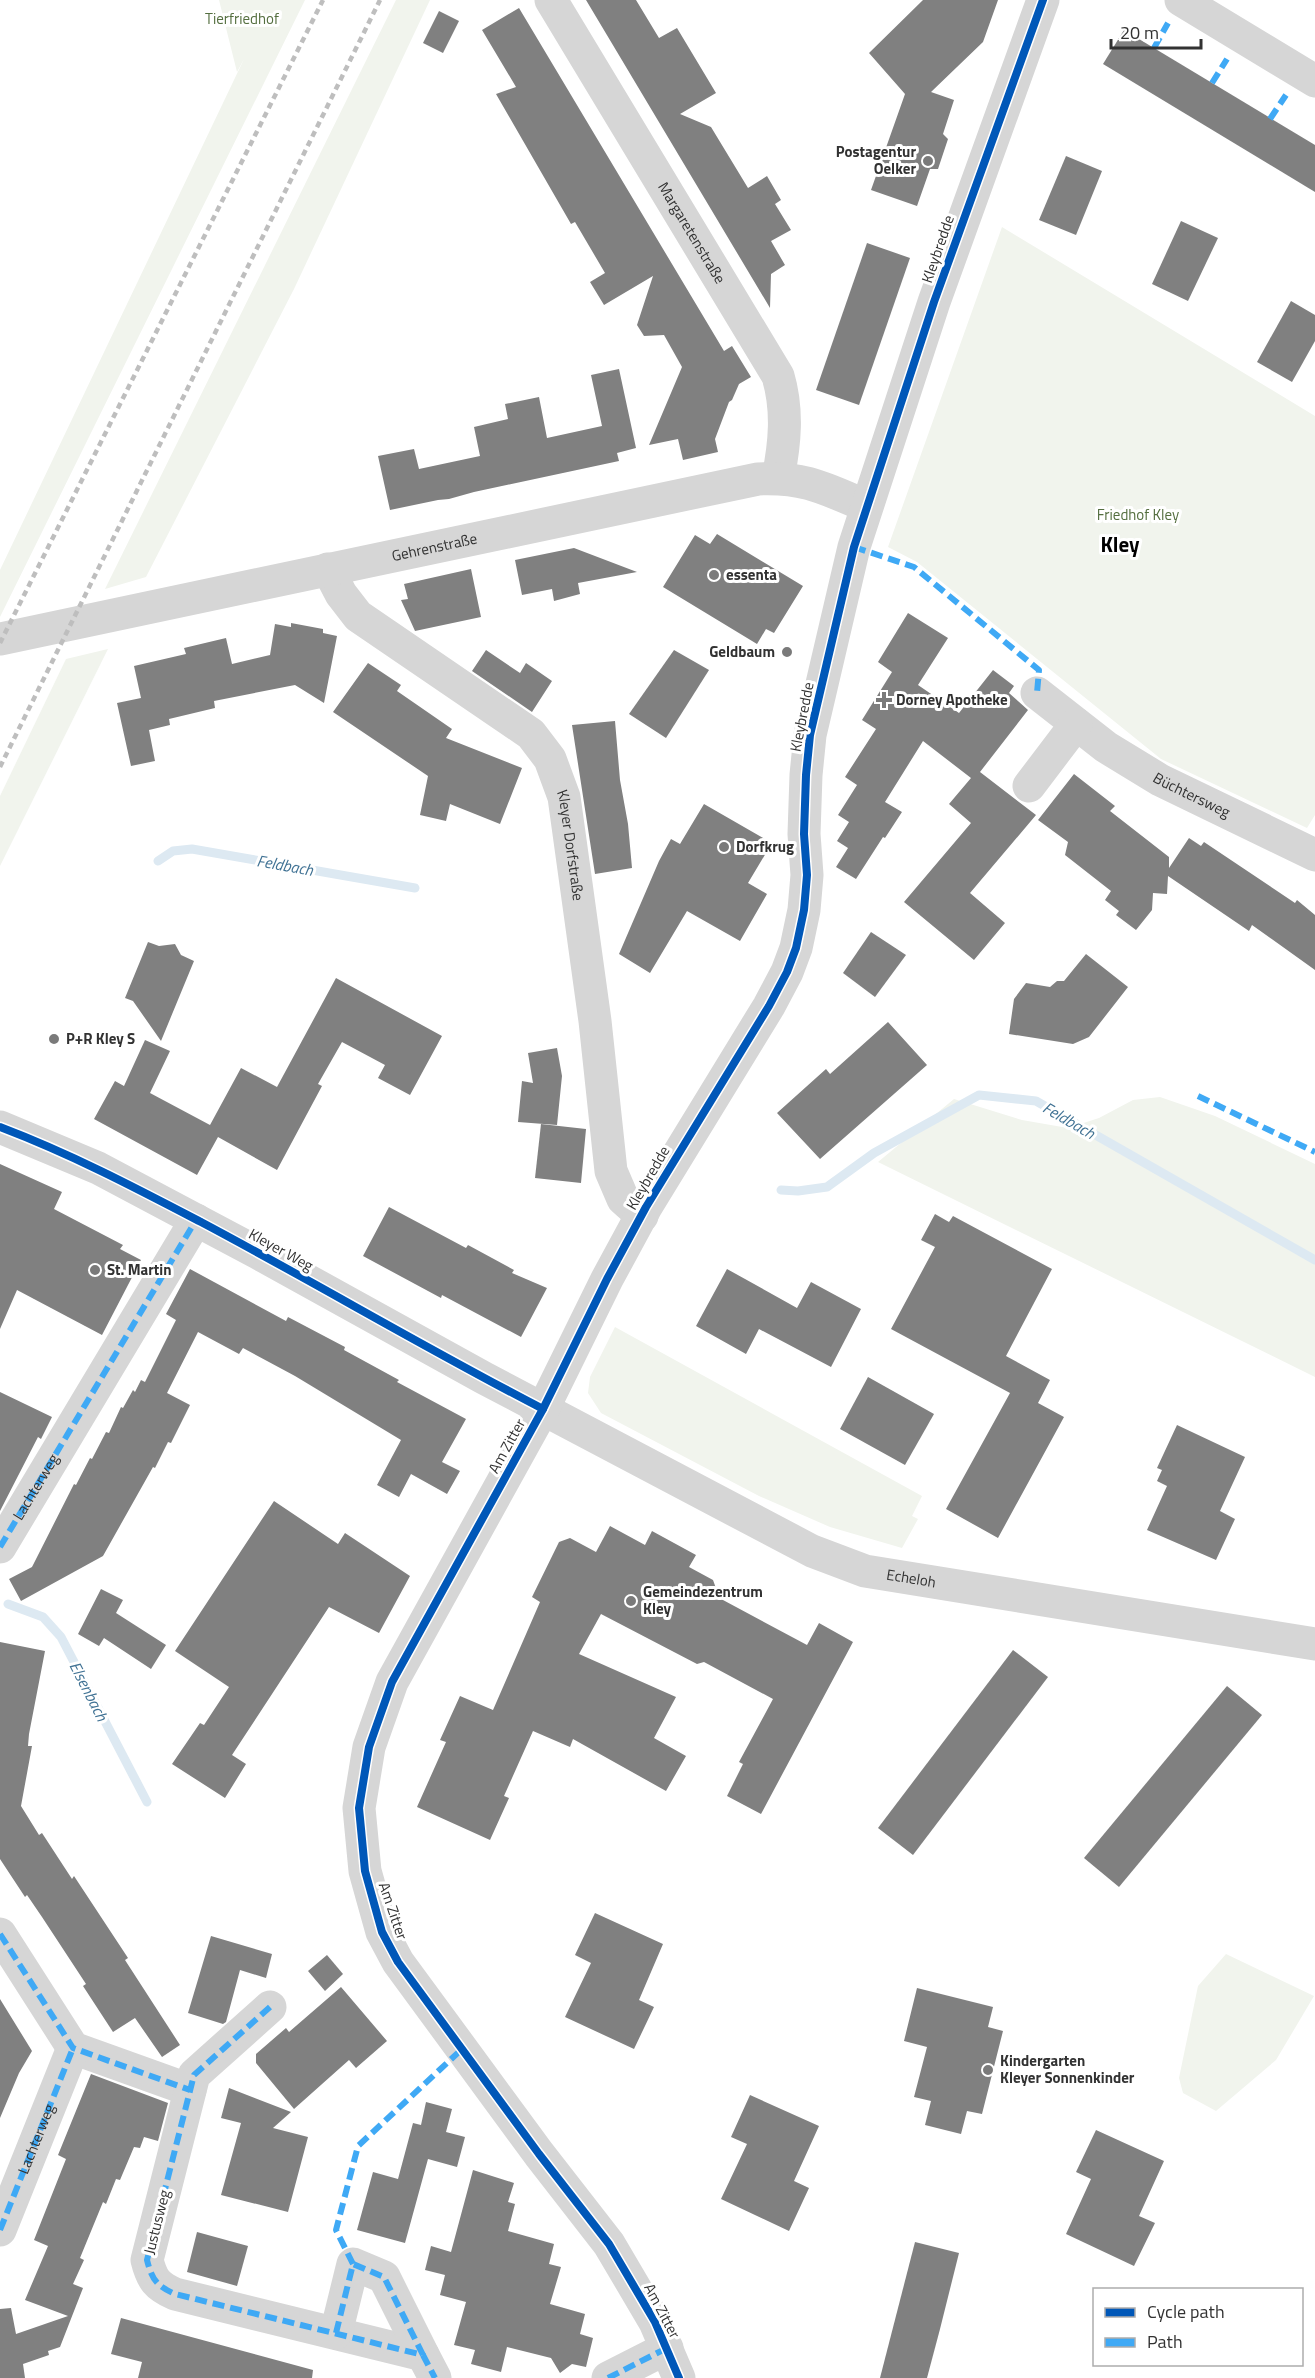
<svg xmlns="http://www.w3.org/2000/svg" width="1315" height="2378" font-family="'Titillium Web',sans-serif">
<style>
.green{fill:#f1f4ed}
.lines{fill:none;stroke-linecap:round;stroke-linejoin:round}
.stream{stroke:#dde9f2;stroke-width:9}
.building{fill:#808080}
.street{stroke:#d6d6d6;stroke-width:33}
.rail{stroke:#bebebe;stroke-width:4.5;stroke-dasharray:6 4.5;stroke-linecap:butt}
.quiet{stroke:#3fa9f5;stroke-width:6;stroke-dasharray:12 6;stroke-linecap:butt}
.cycleway-casing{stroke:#fff;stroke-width:11}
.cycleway{stroke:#0057b8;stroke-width:8}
.poi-dot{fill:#7a7a7a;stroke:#fff;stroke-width:2}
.labels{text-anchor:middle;stroke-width:6;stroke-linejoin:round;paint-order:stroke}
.park-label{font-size:15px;fill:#546e3f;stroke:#fff}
.poi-label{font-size:15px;font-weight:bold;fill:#323232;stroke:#fff;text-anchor:start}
.street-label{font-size:15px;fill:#323232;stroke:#fff}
.water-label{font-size:16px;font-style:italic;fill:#407294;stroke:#fff}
.district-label{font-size:21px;font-weight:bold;fill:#000;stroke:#fff}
</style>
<rect width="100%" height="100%" fill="#fff"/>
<g class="green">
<polygon points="219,0 305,0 0,617 0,570 244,59 237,72"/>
<polygon points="396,0 430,0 294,289 146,577 105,589"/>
<polygon points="1002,227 1315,416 1315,815 1307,828 1161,759 917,562 888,547"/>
<polygon points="108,649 0,866 0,796 66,659"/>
<polygon points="1160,1097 1215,1116 1315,1164 1315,1377 878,1162 954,1099 1022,1120 1068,1128 1099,1118 1133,1100"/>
<polygon points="615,1327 922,1496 912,1516 918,1519 902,1548 830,1527 759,1496 601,1413 588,1393 590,1377"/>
<polygon points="1226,1954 1314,1996 1276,2060 1216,2111 1183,2093 1179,2078 1198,1986"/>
</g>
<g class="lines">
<g class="stream">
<polyline points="158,861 173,851 192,849 415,888"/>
<polyline points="781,1190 798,1191 827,1187 874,1153 979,1095 1036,1101 1315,1260"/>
<polyline points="8,1604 43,1617 61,1637 147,1802"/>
</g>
</g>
<g class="building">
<polygon points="586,0 636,0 659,38 677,28 716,93 680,114 711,127 748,188 767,176 781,200 775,204 791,230 771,241 785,265 771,274 770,308"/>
<polygon points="923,0 998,0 983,42 931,92 954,100 943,134 948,139 938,169 930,169 917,206 871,190 905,94 869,53"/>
<polygon points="519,8 724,351 732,346 751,377 739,384 732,400 729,402 715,439 718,452 683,460 678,439 649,445 682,367 664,335 644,336 637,325 653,276 604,305 590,282 605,273 575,222 571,224 496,94 516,87 482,30"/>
<polygon points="439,11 459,21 443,53 423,43"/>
<polygon points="1124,30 1315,145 1315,192 1103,64"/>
<polygon points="1066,156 1102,171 1076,235 1039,220"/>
<polygon points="1181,221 1218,238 1188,301 1152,284"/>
<polygon points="867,243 910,258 859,405 816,390"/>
<polygon points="1291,301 1315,315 1315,341 1292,382 1257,362"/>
<polygon points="619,369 636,448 617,453 619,461 474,492 449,499 438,500 390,510 378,456 414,449 419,469 480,456 474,427 508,419 505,404 539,397 547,438 602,426 591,375"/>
<polygon points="717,534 803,586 774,633 766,629 757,644 663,587 695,535 710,544"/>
<polygon points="574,548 637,572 578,583 580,594 554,601 552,589 522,595 515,560"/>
<polygon points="471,569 481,617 415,631 401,600 408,599 404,584"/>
<polygon points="908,613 948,638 918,685 959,713 993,670 1014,686 1009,693 1028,710 980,772 1036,815 970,893 1005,923 974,960 904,902 971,823 949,804 971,778 923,741 885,802 902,812 885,838 883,837 856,879 836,867 848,848 837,841 849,822 838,815 857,785 845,777 876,729 862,720 892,672 878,662"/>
<polygon points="291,623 323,629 323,633 337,636 324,703 295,685 214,701 215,708 169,719 170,725 149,730 155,761 131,766 117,703 141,698 134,666 186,654 184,648 226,638 232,664 270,655 275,624 291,627"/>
<polygon points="486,650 520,673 526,663 552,681 532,712 472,671"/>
<polygon points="674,650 709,670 666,738 629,714"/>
<polygon points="368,663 401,685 397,691 452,729 446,738 522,768 500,824 450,804 446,821 420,815 428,776 333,712"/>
<polygon points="615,721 620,780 628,824 632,868 595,874 572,725"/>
<polygon points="1074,774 1115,806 1110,811 1169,857 1169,868 1189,838 1201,846 1204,842 1295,903 1297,900 1315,915 1315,970 1252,925 1249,931 1168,876 1167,894 1153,893 1152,910 1136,930 1116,915 1119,911 1105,900 1111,891 1065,855 1068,842 1038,820"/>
<polygon points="704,804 772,843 748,883 767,894 740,941 687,911 650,973 619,954 659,861 671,839 680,844"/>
<polygon points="871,932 906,955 875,997 843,973"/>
<polygon points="148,942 159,946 175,944 181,955 194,961 161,1041 133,1001 125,998"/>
<polygon points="1086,954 1128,987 1089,1037 1073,1044 1009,1034 1014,999 1026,983 1050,987 1057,981 1064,981"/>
<polygon points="336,978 442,1036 410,1095 378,1078 385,1065 342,1042 318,1084 322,1086 277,1170 218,1137 197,1175 94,1119 115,1081 124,1086 145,1040 170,1051 150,1093 210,1125 241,1068 277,1087"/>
<polygon points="888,1022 927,1065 820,1159 777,1113 826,1069 830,1074"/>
<polygon points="557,1048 562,1076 557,1125 518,1122 522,1081 533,1083 528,1053"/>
<polygon points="541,1124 586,1129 581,1183 535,1178"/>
<polygon points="0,1164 62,1192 54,1209 123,1245 120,1249 141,1260 102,1335 17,1290 0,1329"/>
<polygon points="389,1207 466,1248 468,1245 514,1270 512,1273 547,1288 521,1337 442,1295 441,1298 363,1256"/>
<polygon points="935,1214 949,1222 953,1216 1052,1269 1006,1356 1050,1380 1038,1403 1064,1417 998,1538 946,1509 1010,1393 891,1329 935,1247 921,1240"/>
<polygon points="190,1269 286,1321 288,1317 345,1347 344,1350 399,1380 397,1382 466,1419 442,1462 460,1471 447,1494 411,1474 399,1497 377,1485 401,1440 295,1376 243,1348 239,1354 198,1332 167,1393 190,1405 171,1443 168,1442 155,1468 153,1467 103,1556 21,1601 9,1579 32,1567 74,1484 76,1485 90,1458 92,1459 106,1432 109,1433 121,1407 123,1408 133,1390 135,1392 141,1380 145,1382 176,1320 166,1314"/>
<polygon points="727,1269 797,1308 811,1282 861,1309 831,1367 759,1329 746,1354 696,1326"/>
<polygon points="868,1377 934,1414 905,1465 840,1429"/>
<polygon points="0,1392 52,1417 41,1439 38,1437 0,1511"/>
<polygon points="1177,1425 1245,1457 1220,1511 1235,1519 1216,1560 1147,1530 1167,1486 1157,1481 1162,1470 1157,1468"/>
<polygon points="274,1501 338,1544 345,1533 410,1576 379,1633 329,1607 232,1755 246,1764 225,1798 172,1764 200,1723 204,1725 229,1687 175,1651"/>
<polygon points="610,1526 645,1545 652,1531 696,1555 689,1567 713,1580 717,1591 725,1595 723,1600 807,1645 819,1623 853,1642 761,1814 727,1796 743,1764 739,1762 773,1699 704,1662 697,1664 601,1614 579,1654 676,1697 654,1738 686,1756 666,1791 573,1739 570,1747 533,1731 504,1796 509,1798 490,1840 417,1807 446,1742 440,1740 460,1696 493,1710 540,1602 532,1597 559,1542 570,1538 596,1552"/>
<polygon points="101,1589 123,1600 116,1613 166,1645 151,1669 104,1638 99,1646 78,1634"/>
<polygon points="0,1642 45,1651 29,1734 28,1746 32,1746 21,1806 39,1835 42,1833 72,1879 74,1876 128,1958 125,1960 180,2045 162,2057 135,2018 113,2032 83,1986 86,1984 42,1917 27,1895 25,1897 0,1859"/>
<polygon points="1013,1650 1048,1677 913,1855 878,1828"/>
<polygon points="1227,1686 1262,1715 1119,1887 1084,1858"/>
<polygon points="595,1913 663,1944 639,2000 654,2007 634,2049 565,2017 591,1963 575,1955"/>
<polygon points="211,1936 272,1954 266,1978 240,1970 226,2022 223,2024 188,2013"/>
<polygon points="327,1955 343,1974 325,1991 308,1971"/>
<polygon points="341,1987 387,2041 356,2068 349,2060 294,2109 256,2063 256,2054 286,2028 289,2032"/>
<polygon points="917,1988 993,2007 988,2027 1003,2031 982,2114 967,2111 961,2134 925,2125 931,2101 914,2097 927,2047 904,2041"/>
<polygon points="0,1999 32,2051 19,2073 0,2118"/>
<polygon points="91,2074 168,2103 158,2141 144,2137 140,2148 134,2147 120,2180 116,2179 106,2204 103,2202 80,2258 84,2260 73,2284 83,2288 60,2347 48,2351 49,2355 23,2364 25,2378 0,2378 0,2309 11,2308 16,2334 68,2316 25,2300 48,2246 34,2240 66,2159 58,2155"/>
<polygon points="229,2088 291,2112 273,2128 308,2137 288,2212 221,2195 241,2123 221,2118"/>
<polygon points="750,2095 819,2126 794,2181 809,2188 789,2231 721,2199 747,2144 731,2137"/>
<polygon points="426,2102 452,2109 446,2132 465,2137 457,2167 428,2159 405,2243 357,2230 373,2172 398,2179 413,2123 421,2125"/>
<polygon points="1096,2130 1164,2161 1139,2216 1155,2223 1134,2266 1066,2234 1091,2179 1076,2172"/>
<polygon points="473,2170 514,2183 508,2202 515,2204 508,2231 554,2244 549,2264 561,2267 550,2304 585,2314 580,2334 593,2338 586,2367 572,2364 560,2373 551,2358 507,2347 501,2372 471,2364 475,2350 454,2345 466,2302 440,2295 445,2275 425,2270 431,2246 451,2252"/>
<polygon points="197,2232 248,2246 237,2286 187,2272"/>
<polygon points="915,2242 959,2253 940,2329 927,2378 880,2378"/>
<polygon points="121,2318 313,2370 312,2378 138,2378 142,2362 111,2354"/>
</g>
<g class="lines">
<g class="street">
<path id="s1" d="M551,0L778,376C788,410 785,443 778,478"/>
<polyline points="1181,0 1315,81"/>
<path id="s2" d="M328,569L341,594L358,616L531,734L550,759L564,797L595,1021L611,1171L623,1199L642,1216"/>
<path id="s3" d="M0,639L758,479C805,477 824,488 866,506"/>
<path id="s4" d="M1037,693L1106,747L1160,780L1315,855"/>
<polyline points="1029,786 1076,724"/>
<path id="s5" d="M0,1127L98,1168L258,1253L484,1378L812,1551L865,1571L1315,1644"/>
<polyline points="0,1547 196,1220"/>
<polyline points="0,1934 73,2048 190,2090"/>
<path d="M270,2007L194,2075L147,2260C152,2280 157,2286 175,2294L423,2355L435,2378"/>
<path id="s6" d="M0,2230L73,2048"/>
<polyline points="336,2333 353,2264 384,2277 423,2355"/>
<polyline points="608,2378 667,2348"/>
<polyline points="679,2378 655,2322 609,2244 539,2154 398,1962 382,1932 365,1871 359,1808 369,1747 392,1682 543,1409 607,1279 646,1207 769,1006 787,972 796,948 804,910 807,875 804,834 806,775 810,735 854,547 934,302 1043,0"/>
</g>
<g class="rail">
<polyline points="0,643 323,0"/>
<polyline points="0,767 380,0"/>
</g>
<g class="quiet">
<polyline points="1154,48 1168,23"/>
<polyline points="1212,83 1227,59"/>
<polyline points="1270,119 1286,95"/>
<polyline points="854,547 914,567 1039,670 1037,693"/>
<polyline points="1198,1096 1315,1152"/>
<path id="s7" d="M0,1547L196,1220"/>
<polyline points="0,1934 73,2048 190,2090"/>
<path d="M270,2007L194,2075L147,2260C152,2280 157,2286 175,2294L423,2355L435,2378"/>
<polyline points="0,2230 73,2048"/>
<polyline points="353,2264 336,2230 358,2146 462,2049"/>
<polyline points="336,2333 353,2264 384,2277 423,2355"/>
<polyline points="608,2378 667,2348"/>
</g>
<defs>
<g id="cycleway">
<path d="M0,1127C71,1154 134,1187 201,1222C316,1283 427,1349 543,1409"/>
<polyline points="679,2378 655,2322 609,2244 539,2154 398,1962 382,1932 365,1871 359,1808 369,1747 392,1682 543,1409 607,1279 646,1207 769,1006 787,972 796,948 804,910 807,875 804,834 806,775 810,735 854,547 934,302 1043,0"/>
</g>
</defs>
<use href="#cycleway" class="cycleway-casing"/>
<use href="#cycleway" class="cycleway"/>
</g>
<g class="poi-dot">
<circle cx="928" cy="161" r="6"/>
<circle cx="714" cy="575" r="6"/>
<circle cx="787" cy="652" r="6"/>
<path d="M881 691h6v6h6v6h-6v6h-6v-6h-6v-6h6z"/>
<circle cx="724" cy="847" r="6"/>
<circle cx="54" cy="1039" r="6"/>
<circle cx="95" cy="1270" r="6"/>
<circle cx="631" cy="1601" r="6"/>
<circle cx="988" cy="2070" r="6"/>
</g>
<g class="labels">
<g class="park-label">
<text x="242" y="24">Tierfriedhof</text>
<text x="1138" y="520">Friedhof Kley</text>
</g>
<g class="poi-label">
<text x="916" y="157" text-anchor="end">Postagentur<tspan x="916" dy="17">Oelker</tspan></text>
<text x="726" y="580">essenta</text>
<text x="775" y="657" text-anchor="end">Geldbaum</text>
<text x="896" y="705">Dorney Apotheke</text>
<text x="736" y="852">Dorfkrug</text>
<text x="66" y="1044">P+R Kley S</text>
<text x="107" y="1275">St. Martin</text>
<text x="643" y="1597">Gemeindezentrum<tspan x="643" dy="17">Kley</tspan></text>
<text x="1000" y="2066">Kindergarten<tspan x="1000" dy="17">Kleyer Sonnenkinder</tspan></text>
</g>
<g class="street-label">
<text dy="5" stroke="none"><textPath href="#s1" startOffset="272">Margaretenstraße</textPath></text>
<text transform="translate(938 249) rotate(-71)" y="5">Kleybredde</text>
<text dy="5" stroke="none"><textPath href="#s3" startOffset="444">Gehrenstraße</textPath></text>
<text transform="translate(802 717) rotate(-79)" y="5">Kleybredde</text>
<text dy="5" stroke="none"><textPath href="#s4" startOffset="186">Büchtersweg</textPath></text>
<text dy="5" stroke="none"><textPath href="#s2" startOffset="386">Kleyer Dorfstraße</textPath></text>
<text transform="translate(648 1178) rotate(-60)" y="5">Kleybredde</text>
<text transform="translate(281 1250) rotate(29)" y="5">Kleyer Weg</text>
<text transform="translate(507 1446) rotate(-61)" y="5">Am Zitter</text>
<text dy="5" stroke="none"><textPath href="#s7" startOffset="70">Lachterweg</textPath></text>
<text dy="5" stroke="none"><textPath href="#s5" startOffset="1020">Echeloh</textPath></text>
<text transform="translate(393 1911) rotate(71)" y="5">Am Zitter</text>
<text dy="5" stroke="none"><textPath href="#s6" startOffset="98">Lachterweg</textPath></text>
<text transform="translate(157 2222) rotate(-76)" y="5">Justusweg</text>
<text transform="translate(662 2311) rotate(62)" y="5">Am Zitter</text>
</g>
<g class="water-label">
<text transform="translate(285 865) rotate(10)" y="6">Feldbach</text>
<text transform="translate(1069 1120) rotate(30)" y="6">Feldbach</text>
<text transform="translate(89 1691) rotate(63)" y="6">Elsenbach</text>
</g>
<g class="district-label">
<text x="1120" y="552">Kley</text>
</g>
</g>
<rect x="1093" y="2288" width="210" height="78" fill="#ffffff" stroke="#adadad" stroke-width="1.5"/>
<rect x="1105" y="2308" width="30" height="9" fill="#0057b8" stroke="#adadad" stroke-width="1.5"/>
<text x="1147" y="2318" font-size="18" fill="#323232">Cycle path</text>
<rect x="1105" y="2338" width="30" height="9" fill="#3fa9f5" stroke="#adadad" stroke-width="1.5"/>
<text x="1147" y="2348" font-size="18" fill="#323232">Path</text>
<path d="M1111 39v9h90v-9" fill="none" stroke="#323232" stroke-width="3"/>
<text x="1120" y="39" font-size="18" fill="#323232" stroke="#ffffff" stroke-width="4.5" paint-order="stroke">20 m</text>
</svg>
